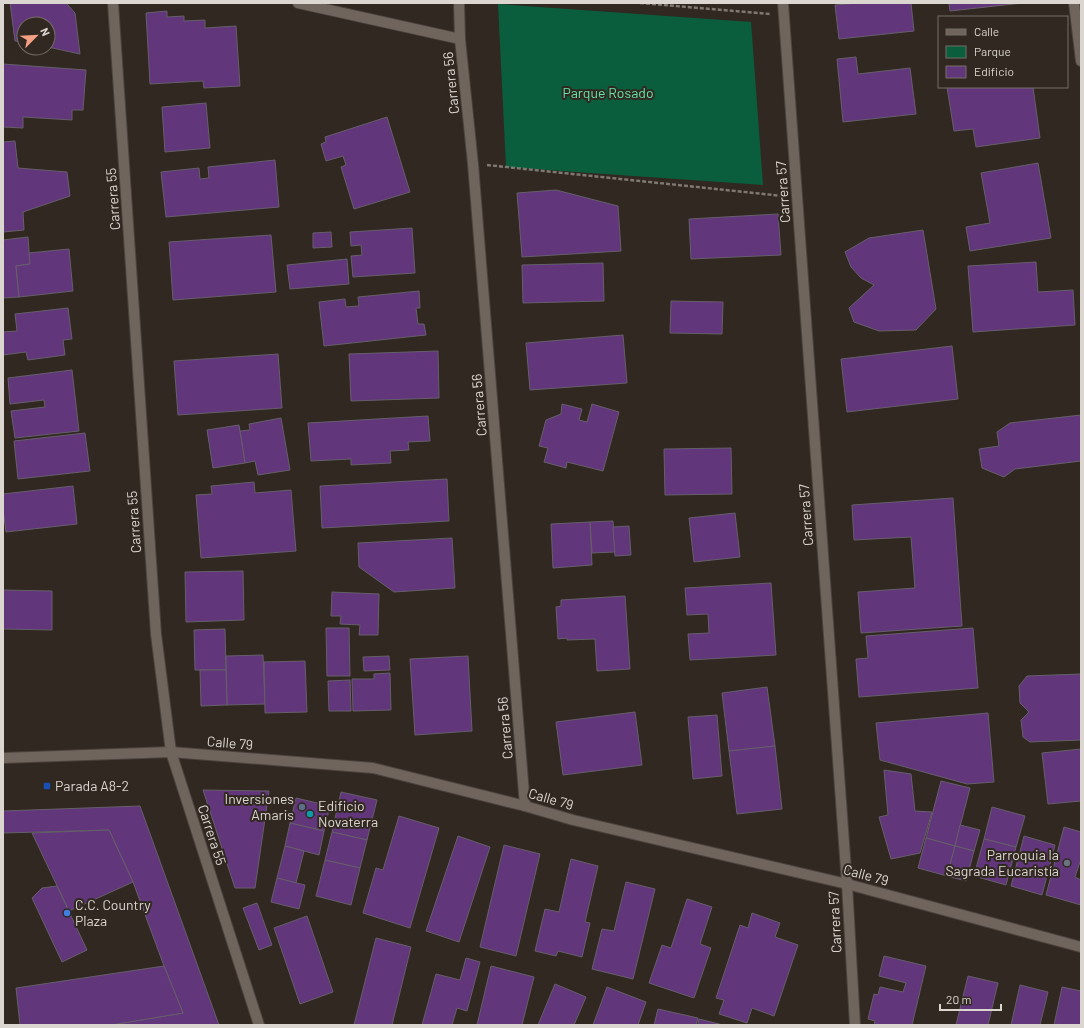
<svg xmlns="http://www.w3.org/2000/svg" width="1084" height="1028" font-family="Barlow,sans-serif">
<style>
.green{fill:#0a5e3d}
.building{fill:#62367b;stroke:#665f6b}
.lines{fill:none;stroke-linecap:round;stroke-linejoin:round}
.minor-casing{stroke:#4c433e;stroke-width:12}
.path{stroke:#807872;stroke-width:2.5;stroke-dasharray:4 2;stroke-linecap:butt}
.minor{stroke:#70655d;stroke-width:10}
.transit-dot{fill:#1a4fb4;stroke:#312821;stroke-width:1.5}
.service-dot{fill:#5c6f8a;stroke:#312821;stroke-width:1.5}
.culture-dot{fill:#0f9aa8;stroke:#312821;stroke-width:1.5}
.worship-dot{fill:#6b7280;stroke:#312821;stroke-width:1.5}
.shop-dot{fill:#3f7fe0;stroke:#312821;stroke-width:1.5}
.labels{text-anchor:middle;stroke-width:4;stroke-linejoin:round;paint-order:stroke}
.street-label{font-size:14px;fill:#dcd6d1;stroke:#312821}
.park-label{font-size:14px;fill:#61e6a8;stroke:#312821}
.poi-label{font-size:14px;fill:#dcd6d1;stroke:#312821;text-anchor:start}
</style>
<rect width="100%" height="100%" fill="#312821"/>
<polygon class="green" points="498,4 751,22 763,185 506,167"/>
<g class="building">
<polygon points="10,3 66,3 75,13 80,54 48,47 48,24 24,24 24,42 15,41"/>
<polygon points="858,3 911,3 914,31 839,39 835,5"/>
<polygon points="949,3 1023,3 950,11"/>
<polygon points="167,11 167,17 184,16 184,21 205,20 205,28 236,26 240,86 204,88 203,81 150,84 146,13"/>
<polygon points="856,57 858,74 910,68 916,114 843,122 837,59"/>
<polygon points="3,64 86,70 83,110 72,110 72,120 23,117 23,128 3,127"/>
<polygon points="947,87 1033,87 1040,138 976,147 973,129 954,131"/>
<polygon points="206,103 210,148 165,152 162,107"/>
<polygon points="387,117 410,192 354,209 341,167 346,165 343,156 326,161 321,144 326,142 325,137"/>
<polygon points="15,141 18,168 67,172 70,196 23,212 24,230 3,232 3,142"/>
<polygon points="275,160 279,207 166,217 161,172 199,168 200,179 209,178 208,167"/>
<polygon points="1038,163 1051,238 970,251 966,227 990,223 981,173"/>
<polygon points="556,190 618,206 621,251 522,257 517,193"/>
<polygon points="778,214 781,255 691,259 689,219"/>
<polygon points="412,228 415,273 353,277 351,256 362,255 361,245 351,246 350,232"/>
<polygon points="923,230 936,309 916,330 879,331 854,322 849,308 874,285 861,278 851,267 845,252 869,238"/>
<polygon points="331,232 332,247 313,248 313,233"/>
<polygon points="271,235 276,292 173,300 169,242"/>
<polygon points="28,237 30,264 16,266 19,297 3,298 3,240"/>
<polygon points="69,249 73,291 19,297 16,266 30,264 29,253"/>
<polygon points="347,259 349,284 290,289 287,265"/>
<polygon points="1036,262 1038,292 1073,290 1075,325 973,332 968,266"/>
<polygon points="603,263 604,301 523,303 522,265"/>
<polygon points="419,291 420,308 416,308 418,324 424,324 426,335 324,346 319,302 345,299 346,307 359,306 358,297"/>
<polygon points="671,301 723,302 722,334 670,333"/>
<polygon points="68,308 72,339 63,340 65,355 28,360 26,352 3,355 3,332 17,331 15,314"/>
<polygon points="623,335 627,383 530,390 526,343"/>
<polygon points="952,346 958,399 847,412 841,359"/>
<polygon points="438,351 439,398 351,401 349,354"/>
<polygon points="278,354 282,408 178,415 174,361"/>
<polygon points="72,370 79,431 15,438 11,411 45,407 44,400 10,404 8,378"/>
<polygon points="562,404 582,409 579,420 587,422 592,404 619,412 603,471 567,462 566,468 544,462 548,448 539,446 546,420 561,414"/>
<polygon points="1081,415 1081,461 1015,469 1004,477 982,468 979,449 999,446 997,432 1010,423"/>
<polygon points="428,416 430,441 408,442 409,450 390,451 391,463 351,465 351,459 311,461 308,423"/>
<polygon points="281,418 290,470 258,475 255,461 245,463 240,431 250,430 249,424"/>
<polygon points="239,425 245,463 213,468 207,430"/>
<polygon points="85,433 90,471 18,479 14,441"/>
<polygon points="731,448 732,494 665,495 664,449"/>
<polygon points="447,479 449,521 322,528 320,486"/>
<polygon points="254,482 255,493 291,490 296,551 201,558 196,495 212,494 211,486"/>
<polygon points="73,486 77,524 6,532 3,509 3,494"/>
<polygon points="953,498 962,626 861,633 858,592 915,588 911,537 854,540 852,505"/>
<polygon points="735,513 740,557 694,562 689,518"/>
<polygon points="613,521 615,552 592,553 590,522"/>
<polygon points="590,522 592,565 553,568 551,524"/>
<polygon points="629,526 631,555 615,556 613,527"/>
<polygon points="452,538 455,588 394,592 359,567 358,543"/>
<polygon points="243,571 244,620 186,622 185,572"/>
<polygon points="771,583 776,655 690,660 688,634 709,633 708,614 687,615 685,588"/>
<polygon points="3,590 52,591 52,630 3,629"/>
<polygon points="332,592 379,594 378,635 359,635 360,625 340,624 341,616 331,616"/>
<polygon points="625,596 630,669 597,671 595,639 567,640 567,638 558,639 556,607 561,606 561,600"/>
<polygon points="326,628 349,628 350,676 327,676"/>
<polygon points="973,628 978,688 859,697 856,659 868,658 866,636"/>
<polygon points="225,629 226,670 195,670 194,630"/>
<polygon points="263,655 265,704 227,705 226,656"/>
<polygon points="389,656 390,670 364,671 363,657"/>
<polygon points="468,656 472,731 415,735 410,659"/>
<polygon points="305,661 307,712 265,713 264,662"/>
<polygon points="200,670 226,670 227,705 201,706"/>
<polygon points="390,673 391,710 353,711 352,679 374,679 374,674"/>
<polygon points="1081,674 1081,740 1030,742 1023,737 1021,720 1029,712 1020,703 1019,686 1027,676"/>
<polygon points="350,680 351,711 329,711 328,681"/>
<polygon points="767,687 775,746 729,751 722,693"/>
<polygon points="635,712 642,765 563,775 556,722"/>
<polygon points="988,713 994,782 967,784 880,760 876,723"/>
<polygon points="717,715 722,776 693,779 688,717"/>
<polygon points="775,746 782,809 737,814 729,751"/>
<polygon points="1081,749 1081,801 1048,804 1042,753"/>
<polygon points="884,770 911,774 915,811 932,812 920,853 891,859 879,817 888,815"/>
<polygon points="941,781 970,788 955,846 926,838"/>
<polygon points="203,790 269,791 255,888 235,888"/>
<polygon points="341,792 377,800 367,840 332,832"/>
<polygon points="296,798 330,806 324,831 290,823"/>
<polygon points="140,806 219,1025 111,1025 183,1013 164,966 133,882 109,830 3,833 3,811"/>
<polygon points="992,807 1025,816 1016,847 984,839"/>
<polygon points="399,816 439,828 410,928 363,913 376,868 383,870"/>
<polygon points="290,823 324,831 319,855 285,846"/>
<polygon points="960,825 980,830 974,851 955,846"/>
<polygon points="1064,827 1081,832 1081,863 1080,862 1075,877 1081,880 1081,905 1046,895"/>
<polygon points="109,830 133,882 69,911 32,833"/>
<polygon points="332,832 367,840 360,868 325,860"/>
<polygon points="458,836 490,847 459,942 426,931"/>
<polygon points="1024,836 1055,845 1042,895 1011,886"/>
<polygon points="926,838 955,846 947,876 918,868"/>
<polygon points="984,839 1016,847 1006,885 974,876"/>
<polygon points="504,845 540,854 516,956 480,947"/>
<polygon points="285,846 304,851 296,883 277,878"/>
<polygon points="955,846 974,851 966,881 947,876"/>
<polygon points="571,859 598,866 585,922 590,923 582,957 558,951 556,956 535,951 545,909 559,912"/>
<polygon points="325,860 360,868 351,905 316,896"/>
<polygon points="277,878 305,885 299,909 271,902"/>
<polygon points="626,882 655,889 633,979 592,969 602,929 614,931"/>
<polygon points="57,886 87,950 62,962 32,898 42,888"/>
<polygon points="687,899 712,907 700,944 711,948 694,998 649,983 662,945 671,948"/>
<polygon points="257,903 272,945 259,950 243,908"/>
<polygon points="752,913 780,923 775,937 798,945 774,1016 752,1008 747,1023 719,1014 724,1000 716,998 740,925 748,928"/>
<polygon points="307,916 333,992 300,1004 274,928"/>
<polygon points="376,938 411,947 392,1025 354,1025"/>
<polygon points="884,956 926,966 912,1025 874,1025 875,1021 868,1019 874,994 878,995 880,987 903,992 906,983 879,976"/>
<polygon points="466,958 480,962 467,1011 457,1008 452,1025 422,1025 436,974 460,980"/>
<polygon points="164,966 183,1013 111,1025 20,1025 16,988"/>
<polygon points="491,966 534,977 522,1025 477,1025"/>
<polygon points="968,976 998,983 988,1025 956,1025"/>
<polygon points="555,984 586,997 574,1025 538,1025"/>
<polygon points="1020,985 1048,992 1040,1025 1011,1025"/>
<polygon points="607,987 646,1002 638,1025 593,1025"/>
<polygon points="1062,987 1081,991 1081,1025 1054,1025"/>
<polygon points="658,1009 698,1018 696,1025 654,1025"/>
<polygon points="699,1019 723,1025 698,1025"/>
</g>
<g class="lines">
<defs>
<g id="minor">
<polyline points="113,3 156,634 171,752 259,1025"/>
<polyline points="298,3 460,39"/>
<polyline points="459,3 460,39 473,164 525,806"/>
<polyline points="783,3 847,884 855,1025"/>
<polyline points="1074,3 1081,61"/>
<polyline points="3,758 171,752 373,768 525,806 573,820 847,884 1081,947"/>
</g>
</defs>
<use href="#minor" class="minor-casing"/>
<g class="path">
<polyline points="640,3 770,14"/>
<polyline points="487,165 783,196"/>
</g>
<use href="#minor" class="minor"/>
</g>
<rect class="transit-dot" x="43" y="782" width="8" height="8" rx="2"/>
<circle class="service-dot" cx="302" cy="807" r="4"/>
<circle class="culture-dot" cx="310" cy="814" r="4"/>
<circle class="worship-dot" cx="1067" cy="863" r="4"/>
<circle class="shop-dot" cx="67" cy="913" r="4"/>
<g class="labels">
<g class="street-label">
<text transform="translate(451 83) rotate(-96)" y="5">Carrera 56</text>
<text transform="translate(783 192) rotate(-94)" y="5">Carrera 57</text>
<text transform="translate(113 199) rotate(-94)" y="5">Carrera 55</text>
<text transform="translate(479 405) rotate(-95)" y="5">Carrera 56</text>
<text transform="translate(806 515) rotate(-94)" y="5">Carrera 57</text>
<text transform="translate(134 522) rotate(-94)" y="5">Carrera 55</text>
<text transform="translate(505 728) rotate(-95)" y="5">Carrera 56</text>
<text transform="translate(230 743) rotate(5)" y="5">Calle 79</text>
<text transform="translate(551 799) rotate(16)" y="5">Calle 79</text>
<text transform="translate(212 835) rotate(72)" y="5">Carrera 55</text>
<text transform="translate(866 875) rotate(15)" y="5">Calle 79</text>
<text transform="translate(835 922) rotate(-93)" y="5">Carrera 57</text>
</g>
<g class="park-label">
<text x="608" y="98">Parque Rosado</text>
</g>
<g class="poi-label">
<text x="55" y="791">Parada A8-2</text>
<text x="294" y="804" text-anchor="end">Inversiones<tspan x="294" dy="16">Amaris</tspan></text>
<text x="318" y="811">Edificio<tspan x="318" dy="16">Novaterra</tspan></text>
<text x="1059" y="860" text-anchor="end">Parroquia la<tspan x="1059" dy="16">Sagrada Eucaristía</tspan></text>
<text x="75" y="910">C.C. Country<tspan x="75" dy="16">Plaza</tspan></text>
</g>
</g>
<rect width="1084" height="1028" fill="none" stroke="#dcd6d1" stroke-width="8"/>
<rect x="938" y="16" width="130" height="72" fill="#312821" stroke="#756e67"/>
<rect x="946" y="29" width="20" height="6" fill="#70655d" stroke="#756e67"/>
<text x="974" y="36" font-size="12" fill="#dcd6d1">Calle</text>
<rect x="946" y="46" width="20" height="12" fill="#0a5e3d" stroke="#756e67"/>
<text x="974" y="56" font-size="12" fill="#dcd6d1">Parque</text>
<rect x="946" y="66" width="20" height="12" fill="#62367b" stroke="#756e67"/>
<text x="974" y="76" font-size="12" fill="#dcd6d1">Edificio</text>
<g transform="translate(36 36) rotate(66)"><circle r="19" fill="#312821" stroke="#756e67"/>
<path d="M0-3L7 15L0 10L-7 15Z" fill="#f39f83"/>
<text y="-6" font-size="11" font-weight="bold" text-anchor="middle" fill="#dcd6d1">N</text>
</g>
<path d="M940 1004v6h61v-6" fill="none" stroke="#dcd6d1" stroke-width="2"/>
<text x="946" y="1004" font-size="12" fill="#dcd6d1" stroke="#312821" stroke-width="3" paint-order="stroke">20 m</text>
</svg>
